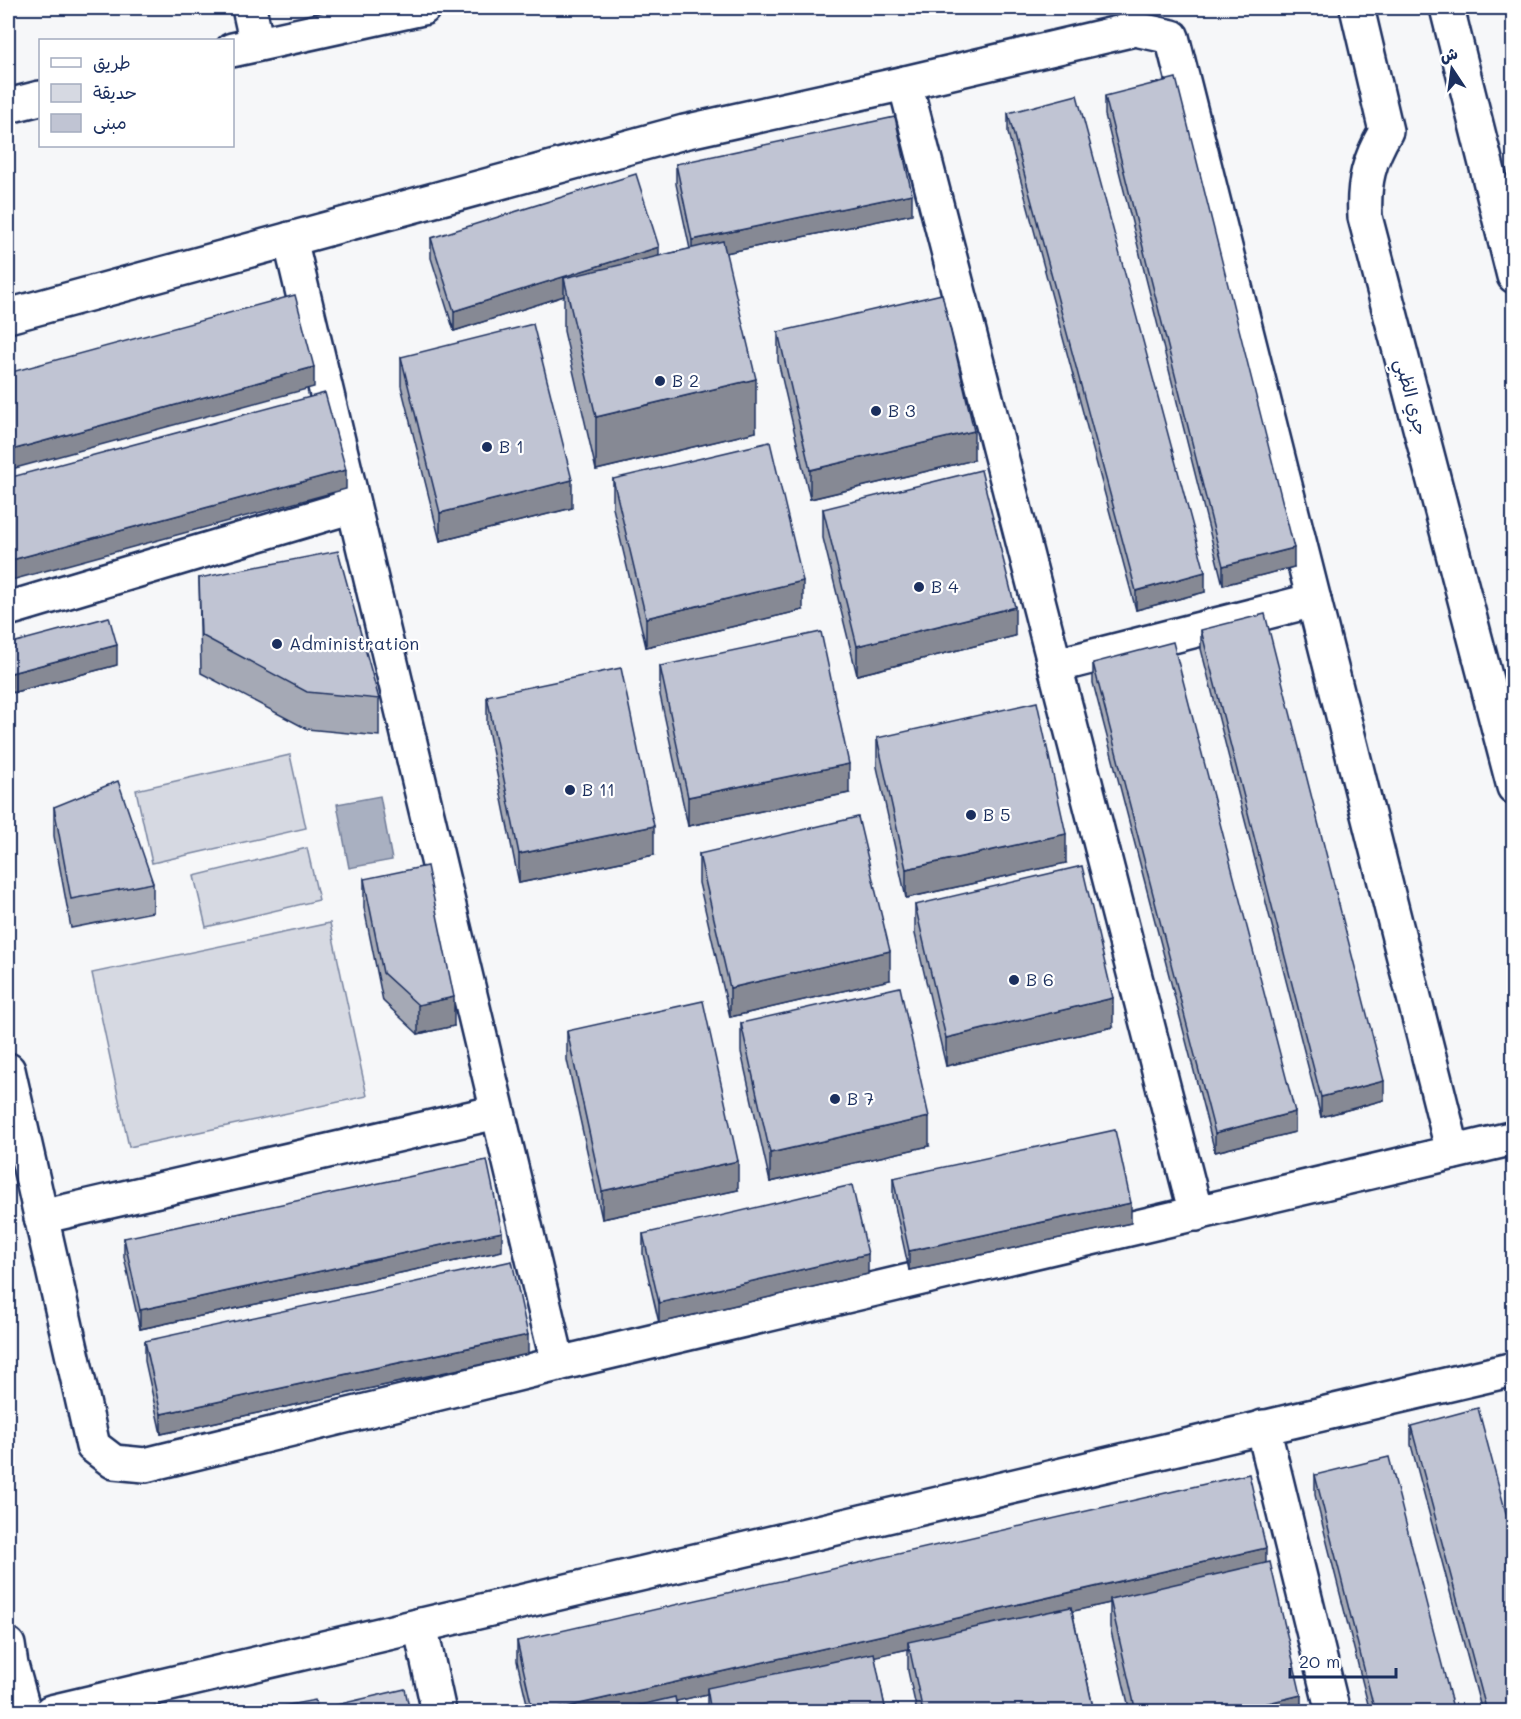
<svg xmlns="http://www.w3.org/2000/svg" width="1521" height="1719" font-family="Mali,'Playpen Sans Arabic',sans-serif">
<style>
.green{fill:#d6d9e2;stroke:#7884a0;stroke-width:1.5}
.water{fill:#a9b0c1;stroke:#707c99;stroke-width:1.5}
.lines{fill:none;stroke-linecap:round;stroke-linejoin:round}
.minor-casing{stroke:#1b2f5e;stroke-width:38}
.minor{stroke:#fff;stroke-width:33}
.wall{fill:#a5a9b5;stroke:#1b2f5e;stroke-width:1.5}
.shaded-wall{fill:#868994;stroke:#1b2f5e;stroke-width:1.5}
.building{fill:#c0c4d3;stroke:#1b2f5e;stroke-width:1.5}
.poi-dot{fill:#1b2f5e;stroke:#fff;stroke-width:2}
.labels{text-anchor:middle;stroke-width:4.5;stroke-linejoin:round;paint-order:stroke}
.poi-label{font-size:18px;fill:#1b2f5e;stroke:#fff;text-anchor:start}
.street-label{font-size:18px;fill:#1b2f5e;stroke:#fff}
</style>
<rect width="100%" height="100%" fill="#f6f7f9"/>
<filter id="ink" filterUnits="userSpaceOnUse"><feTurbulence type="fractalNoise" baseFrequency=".0167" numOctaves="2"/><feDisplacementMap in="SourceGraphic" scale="12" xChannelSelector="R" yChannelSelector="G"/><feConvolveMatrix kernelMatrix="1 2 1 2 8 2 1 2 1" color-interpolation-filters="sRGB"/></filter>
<g filter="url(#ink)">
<g class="green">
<polygon points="290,755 306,828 152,863 136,790"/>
<polygon points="307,848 319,900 206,927 194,876"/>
<polygon points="330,923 367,1096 129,1147 92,973"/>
</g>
<polygon class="water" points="380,796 392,860 349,868 337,804"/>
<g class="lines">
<defs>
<g id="minor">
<polyline points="249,8 257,44"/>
<path d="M1357,8L1386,131C1369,160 1363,182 1365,217L1514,787"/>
<polyline points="1447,8 1514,276"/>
<polyline points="232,50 423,8"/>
<polyline points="905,83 1196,1214"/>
<polyline points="8,106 40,98"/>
<polyline points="290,239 558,1364"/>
<polyline points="8,316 684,132 905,83 1135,29 1172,37 1453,1152"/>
<polyline points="8,609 353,506"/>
<polyline points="1055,666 1314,600"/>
<polyline points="8,1070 93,1446 114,1462 145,1465 558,1364 1514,1138"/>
<polyline points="41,1217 497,1112"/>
<polyline points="1263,1427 1333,1712"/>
<polyline points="420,1625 439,1712"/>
<polyline points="8,1645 11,1665 24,1712"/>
<polyline points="51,1712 1514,1369"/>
</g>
</defs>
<use href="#minor" class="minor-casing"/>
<use href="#minor" class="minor"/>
</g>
<g class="wall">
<polygon points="1105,96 1294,567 1223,585 1105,115"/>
<polygon points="1008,113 1205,592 1136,610 1008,133"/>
<polygon points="676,164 912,214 725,253 756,432 596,470 564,331 564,296 454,331 431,258 431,238 659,256 690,249 676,184"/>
<polygon points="778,332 974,460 810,499 778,361"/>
<polygon points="401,357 572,508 440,541 401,386"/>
<polygon points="613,479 803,610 646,647 613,508"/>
<polygon points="823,509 1015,636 857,675 823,538"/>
<polygon points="199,578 379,699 379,736 307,729 201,673"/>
<polygon points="1201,630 1384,1100 1321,1117 1201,649"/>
<polygon points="8,644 117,665 11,693 8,681"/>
<polygon points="1093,663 1295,1132 1215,1152 1093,683"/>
<polygon points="660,666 849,793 688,826 660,695"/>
<polygon points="487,696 654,855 519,883 487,725"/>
<polygon points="877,738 1066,863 906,898 877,767"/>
<polygon points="54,807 153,883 153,912 71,928 54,836"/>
<polygon points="699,854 890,980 730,1017 699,883"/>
<polygon points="364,879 454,1026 418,1034 383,1001 364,908"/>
<polygon points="915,905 1113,1027 946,1066 915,934"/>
<polygon points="741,1023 929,1146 770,1182 741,1052"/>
<polygon points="567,1031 738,1190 602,1219 567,1060"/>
<polygon points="893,1178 1131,1223 909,1270 893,1197"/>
<polygon points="643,1234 868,1274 659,1323 643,1254"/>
<polygon points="124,1238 502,1251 140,1329 124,1257"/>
<polygon points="145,1341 528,1354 161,1434 145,1361"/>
<polygon points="1411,1426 1514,1712 1482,1712 1411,1445"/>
<polygon points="1315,1475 1454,1712 1370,1712 1315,1495"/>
<polygon points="1266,1563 1301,1712 1130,1712 1110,1627 1110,1603 1072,1611 1094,1712 917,1712 908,1671 908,1649 874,1656 886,1712 707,1712 707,1694 676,1701 678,1712 529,1712 517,1661 517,1641"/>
</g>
<g class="shaded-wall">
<polygon points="912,194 912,214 692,260 692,240"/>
<polygon points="659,247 659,266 564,278 564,296 454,331 454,311"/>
<polygon points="314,367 314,387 8,470 8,451"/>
<polygon points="756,379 756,432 596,470 596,417"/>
<polygon points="974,431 974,460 810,499 810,470"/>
<polygon points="346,470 346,489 8,581 8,561"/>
<polygon points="572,480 572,508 440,541 440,513"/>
<polygon points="1294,548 1294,567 1223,585 1223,566"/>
<polygon points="1205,572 1205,592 1136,610 1136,591"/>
<polygon points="803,581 803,610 646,647 646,618"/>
<polygon points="1015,607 1015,636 857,675 857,646"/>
<polygon points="117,645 117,665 11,693 11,673"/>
<polygon points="849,764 849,793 688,826 688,797"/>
<polygon points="654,826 654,855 519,883 519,854"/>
<polygon points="1066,834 1066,863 906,898 906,869"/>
<polygon points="890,951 890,980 730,1017 730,988"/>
<polygon points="454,997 454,1026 418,1034 418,1005"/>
<polygon points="1113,998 1113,1027 946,1066 946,1038"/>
<polygon points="1384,1081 1384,1100 1321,1117 1321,1097"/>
<polygon points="1295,1112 1295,1132 1215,1152 1215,1133"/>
<polygon points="929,1117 929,1146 770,1182 770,1153"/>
<polygon points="738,1161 738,1190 602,1219 602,1191"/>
<polygon points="1131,1203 1131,1223 909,1270 909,1251"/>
<polygon points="502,1232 502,1251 140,1329 140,1310"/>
<polygon points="868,1254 868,1274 659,1323 659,1303"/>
<polygon points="528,1335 528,1354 161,1434 161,1414"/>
<polygon points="1266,1548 1266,1567 1110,1599 1110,1603 909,1648 908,1642 908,1649 708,1694 707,1688 707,1694 631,1712 544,1712"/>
<polygon points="1301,1695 1301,1712 1231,1712"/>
</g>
<g class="building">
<polygon points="1176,78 1294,548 1223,566 1105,96"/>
<polygon points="1077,95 1205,572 1136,591 1008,113"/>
<polygon points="895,117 912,194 692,240 676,164"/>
<polygon points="636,174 659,247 454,311 431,238"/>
<polygon points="723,241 756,379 596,417 564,278"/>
<polygon points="942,294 974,431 810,470 778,332"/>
<polygon points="295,295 314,367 8,451 8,373"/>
<polygon points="533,324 572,480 440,513 401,357"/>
<polygon points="325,393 346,470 8,561 8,478"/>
<polygon points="770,442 803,581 646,618 613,479"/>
<polygon points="981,470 1015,607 857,646 823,509"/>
<polygon points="338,551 379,699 307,692 201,635 199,578"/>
<polygon points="1265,614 1384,1081 1321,1097 1201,630"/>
<polygon points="109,617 117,645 11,673 8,662 8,644"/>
<polygon points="821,632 849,764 688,797 660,666"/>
<polygon points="1173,642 1295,1112 1215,1133 1093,663"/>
<polygon points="621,668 654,826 519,854 487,696"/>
<polygon points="1037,702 1066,834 906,869 877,738"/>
<polygon points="118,781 153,883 71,899 54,807"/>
<polygon points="858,817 890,951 730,988 699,854"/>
<polygon points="427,866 454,997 418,1005 383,973 364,879"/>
<polygon points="1082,866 1113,998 946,1038 915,905"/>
<polygon points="900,987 929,1117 770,1153 741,1023"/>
<polygon points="703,1001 738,1161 602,1191 567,1031"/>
<polygon points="1115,1130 1131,1203 909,1251 893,1178"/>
<polygon points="487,1160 502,1232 140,1310 124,1238"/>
<polygon points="852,1185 868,1254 659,1303 643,1234"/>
<polygon points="512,1261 528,1335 161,1414 145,1341"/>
<polygon points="1478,1408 1514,1543 1514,1712 1487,1712 1411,1426"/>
<polygon points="1389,1457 1454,1712 1375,1712 1315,1475"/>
<polygon points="1249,1474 1266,1548 544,1712 533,1712 517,1641"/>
<polygon points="1270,1562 1301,1695 1231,1712 1136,1712 1110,1599"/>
<polygon points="1071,1607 1094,1712 923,1712 908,1642"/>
<polygon points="874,1653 886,1712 711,1712 707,1688"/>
<polygon points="405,1689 410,1712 337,1712 336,1705"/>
<polygon points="675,1697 678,1712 611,1712"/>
<polygon points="315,1700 318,1712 251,1712"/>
</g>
</g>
<g class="poi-dot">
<circle cx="660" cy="381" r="6"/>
<circle cx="876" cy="411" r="6"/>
<circle cx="487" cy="447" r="6"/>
<circle cx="919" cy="587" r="6"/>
<circle cx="277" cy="644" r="6"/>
<circle cx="570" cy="790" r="6"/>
<circle cx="971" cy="815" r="6"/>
<circle cx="1014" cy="980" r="6"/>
<circle cx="835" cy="1099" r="6"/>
</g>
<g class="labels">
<g class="poi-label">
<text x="672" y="387">B 2</text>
<text x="888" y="417">B 3</text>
<text x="499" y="453">B 1</text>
<text x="931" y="593">B 4</text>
<text x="289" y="650">Administration</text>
<text x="582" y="796">B 11</text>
<text x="983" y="821">B 5</text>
<text x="1026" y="986">B 6</text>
<text x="847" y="1105">B 7</text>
</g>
<g class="street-label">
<text transform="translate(1411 397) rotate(75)" y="6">جري الظبي</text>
</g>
</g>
<rect width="1521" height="1719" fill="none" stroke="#fff" stroke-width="30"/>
<rect x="15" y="15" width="1491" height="1689" fill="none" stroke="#1b2f5e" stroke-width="2" filter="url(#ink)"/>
<rect x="39" y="39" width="195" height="108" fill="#ffffff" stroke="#a4acbf" stroke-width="1.5"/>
<rect x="51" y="58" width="30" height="9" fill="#ffffff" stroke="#a4acbf" stroke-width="1.5"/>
<text x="93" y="69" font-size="18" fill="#1b2f5e">طريق</text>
<rect x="51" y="84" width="30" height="18" fill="#d6d9e2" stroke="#a4acbf" stroke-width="1.5"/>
<text x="93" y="99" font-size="18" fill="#1b2f5e">حديقة</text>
<rect x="51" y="114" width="30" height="18" fill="#c0c4d3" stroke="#a4acbf" stroke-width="1.5"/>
<text x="93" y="129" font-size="18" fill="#1b2f5e">مبنى</text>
<g transform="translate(1452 69) rotate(347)" stroke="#ffffff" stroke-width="4.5" paint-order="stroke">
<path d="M0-4.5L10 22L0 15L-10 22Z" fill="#1b2f5e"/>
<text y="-9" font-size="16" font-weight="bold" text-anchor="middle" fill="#1b2f5e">ش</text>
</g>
<path d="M1290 1668v9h106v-9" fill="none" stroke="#1b2f5e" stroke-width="3"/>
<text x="1299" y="1668" font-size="18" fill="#1b2f5e" stroke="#ffffff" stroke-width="4.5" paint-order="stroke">20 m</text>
</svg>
